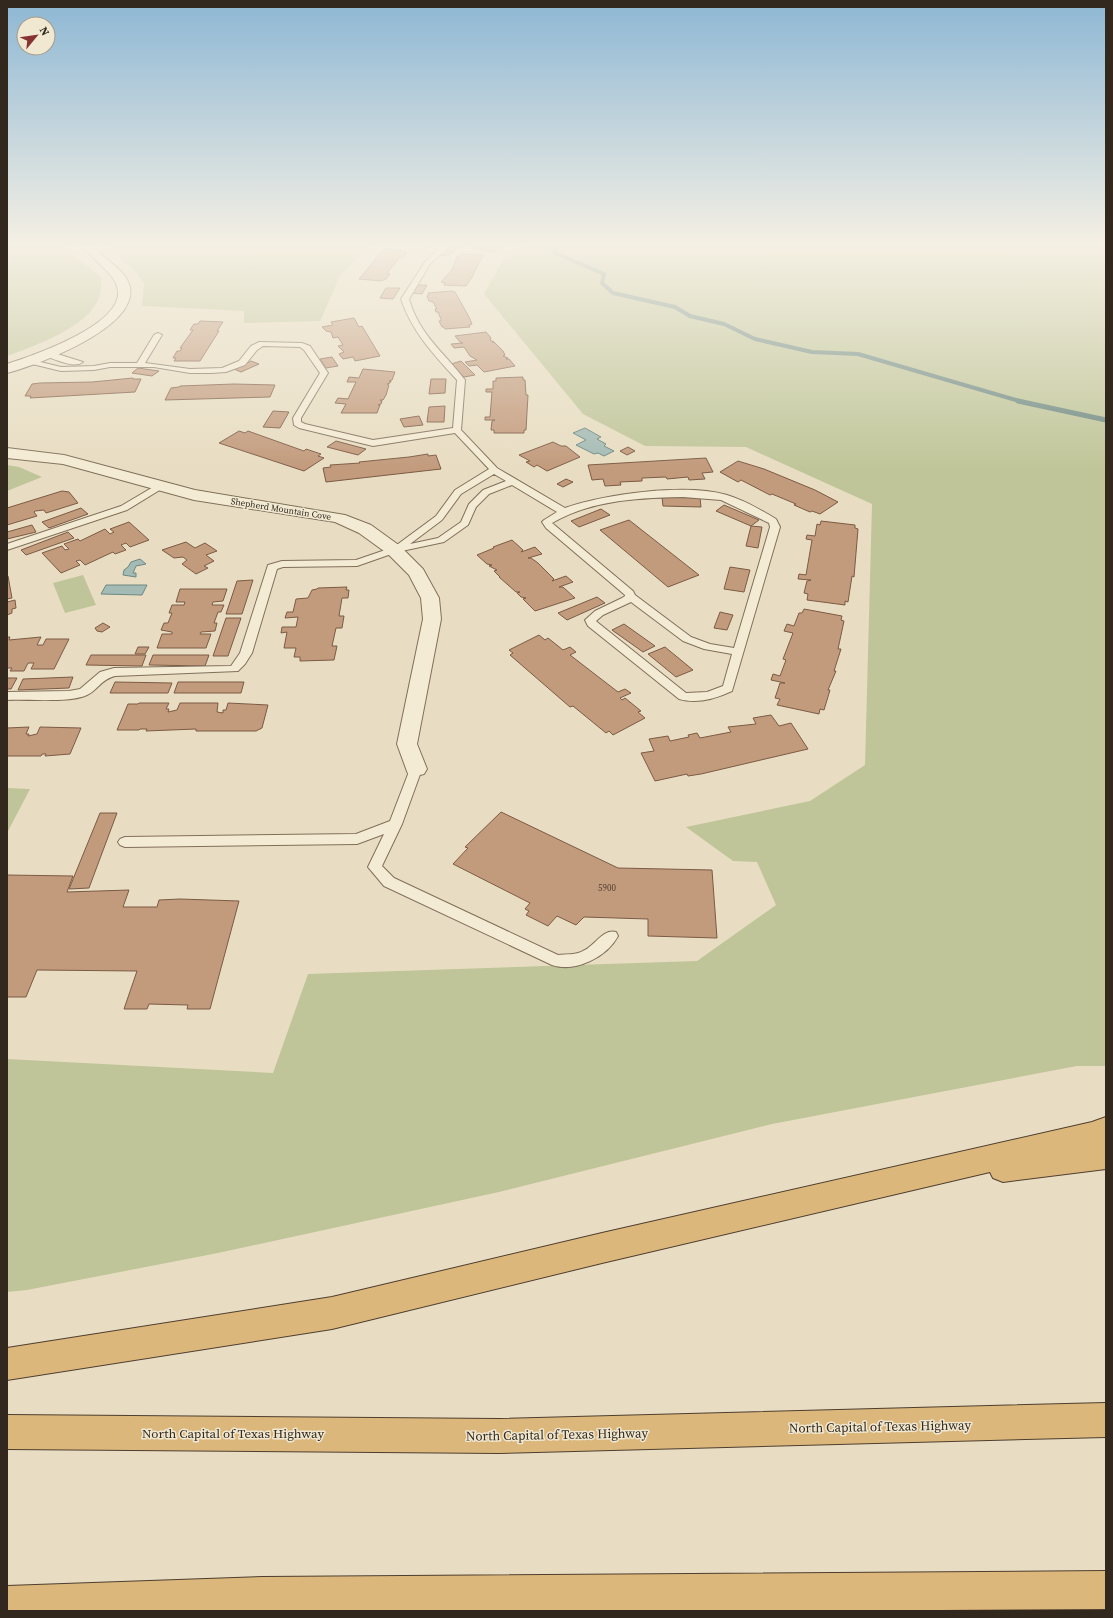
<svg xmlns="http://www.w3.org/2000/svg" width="1113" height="1618" font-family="'Source Serif 4',serif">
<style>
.green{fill:#bfc598}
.water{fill:#a4bbb5;stroke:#6c8881}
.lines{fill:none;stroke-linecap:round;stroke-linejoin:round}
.stream-far1{stroke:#6c8881;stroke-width:4}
.stream{stroke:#6c8881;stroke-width:5}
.building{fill:#c29a7c;stroke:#7c5b44}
.service-casing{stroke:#806f5b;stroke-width:2}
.minor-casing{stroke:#806f5b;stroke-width:2}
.trunk-casing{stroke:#4e3e2f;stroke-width:2}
.service{fill:#f4ebd4;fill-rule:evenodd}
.minor{fill:#f4ebd4;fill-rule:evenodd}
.trunk{fill:#dcb77c;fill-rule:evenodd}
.labels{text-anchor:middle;stroke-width:3;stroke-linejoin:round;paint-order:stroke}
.far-street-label{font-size:9px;fill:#32281e;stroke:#f1e8d1}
.number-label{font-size:9px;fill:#564436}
.near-street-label{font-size:13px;fill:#32281e;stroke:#f1e8d1}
</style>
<rect width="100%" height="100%" fill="#e8ddc2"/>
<g class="green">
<path d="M7,244H67L77,258L101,277C101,283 101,290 100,295C91,327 34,346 7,356Z"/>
<polygon points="104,244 374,244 341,274 320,321 244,323 244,311 142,306 144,283 134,270"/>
<polygon points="525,244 1106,244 1106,1066 1077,1066 772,1124 499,1192 218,1253 27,1290 7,1292 7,1059 273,1073 308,974 697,961 776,905 757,862 733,861 686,827 810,801 865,765 872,504 746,447 645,446 583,414 484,294 503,260"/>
<polygon points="7,465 19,467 42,477 7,491"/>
<polygon points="83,575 96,605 65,613 53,583"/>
<polygon points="7,788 30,789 7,833"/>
</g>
<g class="water">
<polygon points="585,428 601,437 597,439 606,444 604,446 614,451 604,456 598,453 594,454 576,445 586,440 573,433"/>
<polygon points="140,559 146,564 136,566 133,573 136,573 136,577 123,575 124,570 128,567 131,562"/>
<polygon points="106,585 147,585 142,595 101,594"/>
</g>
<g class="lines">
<polyline class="stream-far1" points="553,247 555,253 604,274 602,283 613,293 675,307 690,316 724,324 755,339 812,352 858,354 1023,402"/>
<polyline class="stream" points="1018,401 1106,420"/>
</g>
<g class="building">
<polygon points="477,244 506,244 492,252 471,248"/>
<polygon points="453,245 461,246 448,256 439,255"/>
<polygon points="384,249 405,251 404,252 407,253 403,258 399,258 387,273 390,274 386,279 381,281 359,279"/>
<polygon points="461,254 483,255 472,277 466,286 444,285 445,283 441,282 452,270 457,256 460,256"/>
<polygon points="417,285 427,285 422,294 412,293"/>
<polygon points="386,288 400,288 393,299 380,298"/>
<polygon points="452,291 455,292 469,317 472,324 469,325 470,327 445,329 444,327 442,327 439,321 441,321 441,319 438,312 436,312 435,309 437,309 433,302 429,301 427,296 429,295 428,293"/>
<polygon points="354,318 359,327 362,326 380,356 355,361 353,357 343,359 339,354 344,352 338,346 343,345 338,337 333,338 331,332 326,331 322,327 333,325 331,322"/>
<polygon points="200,321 223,322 217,331 219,331 200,361 174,361 176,358 173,358 177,351 180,351 182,348 180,348 193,330 190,330 194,324 198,324"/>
<polygon points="486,332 491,338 490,340 494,342 492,342 494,342 503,351 505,355 503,356 508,358 506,359 509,359 515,366 484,372 477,365 469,366 465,362 477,360 470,356 464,347 454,348 451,344 463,343 460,342 455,336"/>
<polygon points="332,357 338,366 326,368 320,359"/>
<polygon points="251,361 259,364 241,372 234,369"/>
<polygon points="461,361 475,375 464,377 451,364"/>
<polygon points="138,368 159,371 152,376 132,373"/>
<polygon points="363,369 395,372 392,380 389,381 391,381 390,383 387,384 389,385 386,395 383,400 380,400 382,401 381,404 378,405 380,405 377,413 341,413 346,404 335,403 338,398 348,399 356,382 347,382 349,377 359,378"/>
<polygon points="523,377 523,380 525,380 526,395 528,395 526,430 524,430 524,433 494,433 494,430 491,430 492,421 495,420 485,420 485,417 490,417 492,392 486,392 486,389 493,389 493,381 496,381 496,378"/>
<polygon points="133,378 133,379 141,379 135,392 30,398 31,396 25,396 32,384 40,383 92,382"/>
<polygon points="431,379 446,379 445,393 429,394"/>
<polygon points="234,384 275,385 270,397 165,400 171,388 179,387 180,386"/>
<polygon points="445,406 444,422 427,422 429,407"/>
<polygon points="273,411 289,412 280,428 263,427"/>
<polygon points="419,416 423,425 404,427 400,419"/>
<polygon points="239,431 245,433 248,431 304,451 306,449 321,454 318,456 324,458 304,471 219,443"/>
<polygon points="336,441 366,449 358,455 327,447"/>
<polygon points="553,442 561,446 566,446 580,457 547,471 537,465 534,467 526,462 530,461 519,455"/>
<polygon points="628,447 635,451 627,455 620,451"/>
<polygon points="428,454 428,456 436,455 441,469 326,482 323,468 331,467 330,465 360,463 359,462 409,457"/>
<polygon points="706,458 713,472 702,473 705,479 689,480 688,477 667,479 666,477 642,478 642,481 620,482 621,485 605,486 603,479 592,480 588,465"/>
<polygon points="738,461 764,469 815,490 838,502 820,514 812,511 810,512 794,505 796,504 772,494 770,495 741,480 738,482 720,472"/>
<polygon points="566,479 573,482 563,487 557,484"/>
<polygon points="62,491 69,492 78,503 46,513 44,510 35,511 34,512 37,516 7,525 7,508"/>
<polygon points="662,497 700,498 701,507 663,506"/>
<polygon points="724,505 759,520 751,526 716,511"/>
<polygon points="81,508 88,514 49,528 42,522"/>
<polygon points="601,509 610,515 579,527 571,521"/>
<polygon points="629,520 699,575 668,587 600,530"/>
<polygon points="821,521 855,525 855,528 858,529 854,577 852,576 848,602 845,601 845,605 807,600 808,594 804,593 807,581 811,580 798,579 799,574 806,575 812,540 806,539 807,535 815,536 817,524 820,525"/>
<polygon points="129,522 149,540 130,547 126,543 121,545 126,550 115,554 113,552 85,565 80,560 76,561 80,565 61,573 42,553 62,546 65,550 69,549 64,544 78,539 80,541 105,529 110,534 114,532 110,529"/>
<polygon points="32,525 36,532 7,539 7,532"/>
<polygon points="751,526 762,527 758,548 746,546"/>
<polygon points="68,532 74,538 26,555 21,550"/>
<polygon points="512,540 523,550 521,552 535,547 542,554 528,558 531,558 538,563 554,579 552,581 566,576 573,582 559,587 563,587 575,598 535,611 523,599 526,598 521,597 517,593 520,592 516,592 499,577 500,577 494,571 497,570 489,566 492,565 487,564 477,555 494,548 493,547"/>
<polygon points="186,542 195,548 205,543 217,551 206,555 214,561 204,566 208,568 196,574 182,564 187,560 183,557 174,558 162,550"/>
<polygon points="730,567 750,570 744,592 724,589"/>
<polygon points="8,576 12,598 7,599 7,577"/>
<polygon points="253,580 242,614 226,614 237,581"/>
<polygon points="347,587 346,590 349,590 348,598 342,598 339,616 344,616 342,628 336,628 332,646 337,646 334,660 300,661 300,657 294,657 296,648 284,648 287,632 281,633 282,627 296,627 298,617 285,618 287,612 293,612 296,599 308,598 312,590 317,589 318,588"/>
<polygon points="180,589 227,589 223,601 213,602 212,605 224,605 221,612 218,612 214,623 217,623 215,631 201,632 200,634 211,634 206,648 157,648 162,634 172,634 172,632 161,630 164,623 168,623 172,613 169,613 172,605 184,605 185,602 176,602"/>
<polygon points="597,597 605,603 567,620 558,613"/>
<polygon points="15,600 16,608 12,609 12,613 7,615 7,602"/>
<polygon points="804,609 842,616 841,620 844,621 838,649 841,649 834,671 836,671 828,690 830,690 824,710 820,709 819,714 777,705 780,699 775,698 780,683 785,683 771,680 773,674 780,676 786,660 783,659 793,633 784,631 787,624 794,626 799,613 802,613"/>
<polygon points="720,612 733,615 727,630 714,628"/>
<polygon points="226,618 241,618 228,656 213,656"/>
<polygon points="103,623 110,627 102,632 97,631 95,628"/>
<polygon points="624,624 655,646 643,652 612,630"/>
<polygon points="539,635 545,640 548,638 563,650 570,647 576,652 570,655 618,692 625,689 631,693 620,698 622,700 625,698 641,711 638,712 645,718 613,735 609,731 606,733 573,706 570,707 510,655 513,653 509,650"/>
<polygon points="7,637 10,637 9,640 41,637 37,645 43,645 46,639 69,639 54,669 31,669 34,663 28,663 24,671 10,671 12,668 7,668"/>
<polygon points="138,647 149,647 145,654 135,654"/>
<polygon points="665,647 693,670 676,677 648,654"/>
<polygon points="91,655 146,655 142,666 86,665"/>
<polygon points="153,655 209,655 205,666 149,665"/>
<polygon points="73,677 69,688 18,690 23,679"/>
<polygon points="7,678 17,678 11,689 7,689"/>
<polygon points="115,682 172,683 168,693 110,693"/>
<polygon points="178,682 244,682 241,693 174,693"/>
<polygon points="139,703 169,703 166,709 169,709 168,712 177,710 180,703 218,703 217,712 223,713 223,710 226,710 228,703 268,705 262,728 256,731 196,731 196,729 146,731 147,729 140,729 139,730 117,730 128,704 138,704"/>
<polygon points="771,715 779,726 791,723 808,749 701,774 688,776 687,774 655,781 641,753 654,751 649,739 668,736 670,741 689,737 688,735 697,733 700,738 731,732 728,727 756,724 753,718"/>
<polygon points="29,727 26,734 29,734 28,736 37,734 40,727 81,728 70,754 45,756 46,754 42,754 41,756 7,756 7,728"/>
<polygon points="501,812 618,868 712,870 717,938 648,936 648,919 584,917 576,925 557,916 548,926 526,915 529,911 525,909 530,903 453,864 468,848 465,847"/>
<polygon points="100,813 117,813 89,888 69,889"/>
<polygon points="7,875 73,876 67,892 129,890 123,907 157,907 159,900 180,899 239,901 210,1009 187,1009 188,1005 149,1004 147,1009 124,1009 137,971 37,970 26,997 7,997"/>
</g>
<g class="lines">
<defs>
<g id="service">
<path d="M423,244L443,246L452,244L430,264L409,299C420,336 443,351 465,380L461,430L497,468L565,508C606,494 685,483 727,495C744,500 761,510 776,519L780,527L732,691C715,699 697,704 679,699L588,626L585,620L595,611L622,598L625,596V595L546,528L542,522L544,520L557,512L512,485L489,494L476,507L468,525L444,542L397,552L357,566L283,567L277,569L252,653L245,664L238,671L115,676C100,680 98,690 87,695C71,703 27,699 7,700V692L69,691L80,689L100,672L114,668L231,666L240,653L268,565L282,561L356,560L394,547L436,516L455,490L489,469L455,433L373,446L299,428L294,425L293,418L320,373L304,350L300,347L263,346L257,350L245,365L226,372L212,373H190L154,367H110L94,370L61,371L28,363V359L61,367L94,366L110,363H137L154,335L158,333L162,335L145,363L190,369L222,368L239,361L251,346L259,342L302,343L310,346L328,373L301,418V422L305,424L373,440L453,428L457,380C434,355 412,332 401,299L425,262L439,249ZM494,474L506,481L483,490L469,504L461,522L438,538L410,544L442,520L461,494ZM683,497L721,500L769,523L770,527L734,648L710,644L691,637L635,595L633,591L552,523C591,500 638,498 683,497ZM631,602L683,641L704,649L732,654L723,686L707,692L686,693L597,622L596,621L603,615Z"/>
<path d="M45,352H51L83,362C74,369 55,359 45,356Z"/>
<polygon points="160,483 165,486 163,488 127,510 7,550 7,544 121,506"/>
<path d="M416,765L420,766L422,769L402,824L382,866L394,878L558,955C566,954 576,955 583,951C595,946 603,928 616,932L618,936C607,957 575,973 552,965L384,886L368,867L384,834L357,844L125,847L120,845L118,842L120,839L125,837L356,834L390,821L410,769L412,766Z"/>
</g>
<g id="minor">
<path d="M81,244H92C102,259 126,269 130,287C138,328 37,365 7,373V364C32,356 130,323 117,286C112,271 90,258 81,244Z"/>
<polygon points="7,448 64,455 195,490 345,515 371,525 400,546 423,569 439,598 441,619 417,744 427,769 424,774 416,776 408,774 397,744 423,619 421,598 409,575 388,554 359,533 335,522 194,500 63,464 7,458"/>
</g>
<g id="trunk">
<polygon points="1106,1117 1106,1169 1003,1182 993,1178 990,1172 602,1263 332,1329 7,1380 7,1348 332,1297 602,1233 1092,1122"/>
<polygon points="1106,1403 1106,1437 499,1453 7,1449 7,1415 499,1419"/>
<polygon points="1106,1571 1106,1609 776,1611 7,1611 7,1586 263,1577"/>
</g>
</defs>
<use href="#service" class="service-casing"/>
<use href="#minor" class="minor-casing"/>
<use href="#trunk" class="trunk-casing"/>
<use href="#service" class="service"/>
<use href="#minor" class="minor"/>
<use href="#trunk" class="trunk"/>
</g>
<linearGradient id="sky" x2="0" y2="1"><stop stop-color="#8db7d4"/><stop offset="0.52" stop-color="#f5f0e4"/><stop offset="1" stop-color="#f5f0e4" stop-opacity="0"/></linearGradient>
<rect width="1113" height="471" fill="url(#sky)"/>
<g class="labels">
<g class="far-street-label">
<text transform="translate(281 509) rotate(9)" y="3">Shepherd Mountain Cove</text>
</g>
<g class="number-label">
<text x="607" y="891">5900</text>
</g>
<g class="near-street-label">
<text transform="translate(880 1426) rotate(-1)" y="5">North Capital of Texas Highway</text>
<text x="233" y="1438">North Capital of Texas Highway</text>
<text transform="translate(557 1434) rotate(-1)" y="5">North Capital of Texas Highway</text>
</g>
</g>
<rect width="1113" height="1618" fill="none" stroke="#32281e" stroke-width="16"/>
<g transform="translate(36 36) rotate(61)"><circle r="19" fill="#f1e8d1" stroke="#a59b89"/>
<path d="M0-3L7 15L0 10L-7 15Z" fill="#883232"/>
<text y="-6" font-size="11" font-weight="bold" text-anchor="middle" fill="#32281e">N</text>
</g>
</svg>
